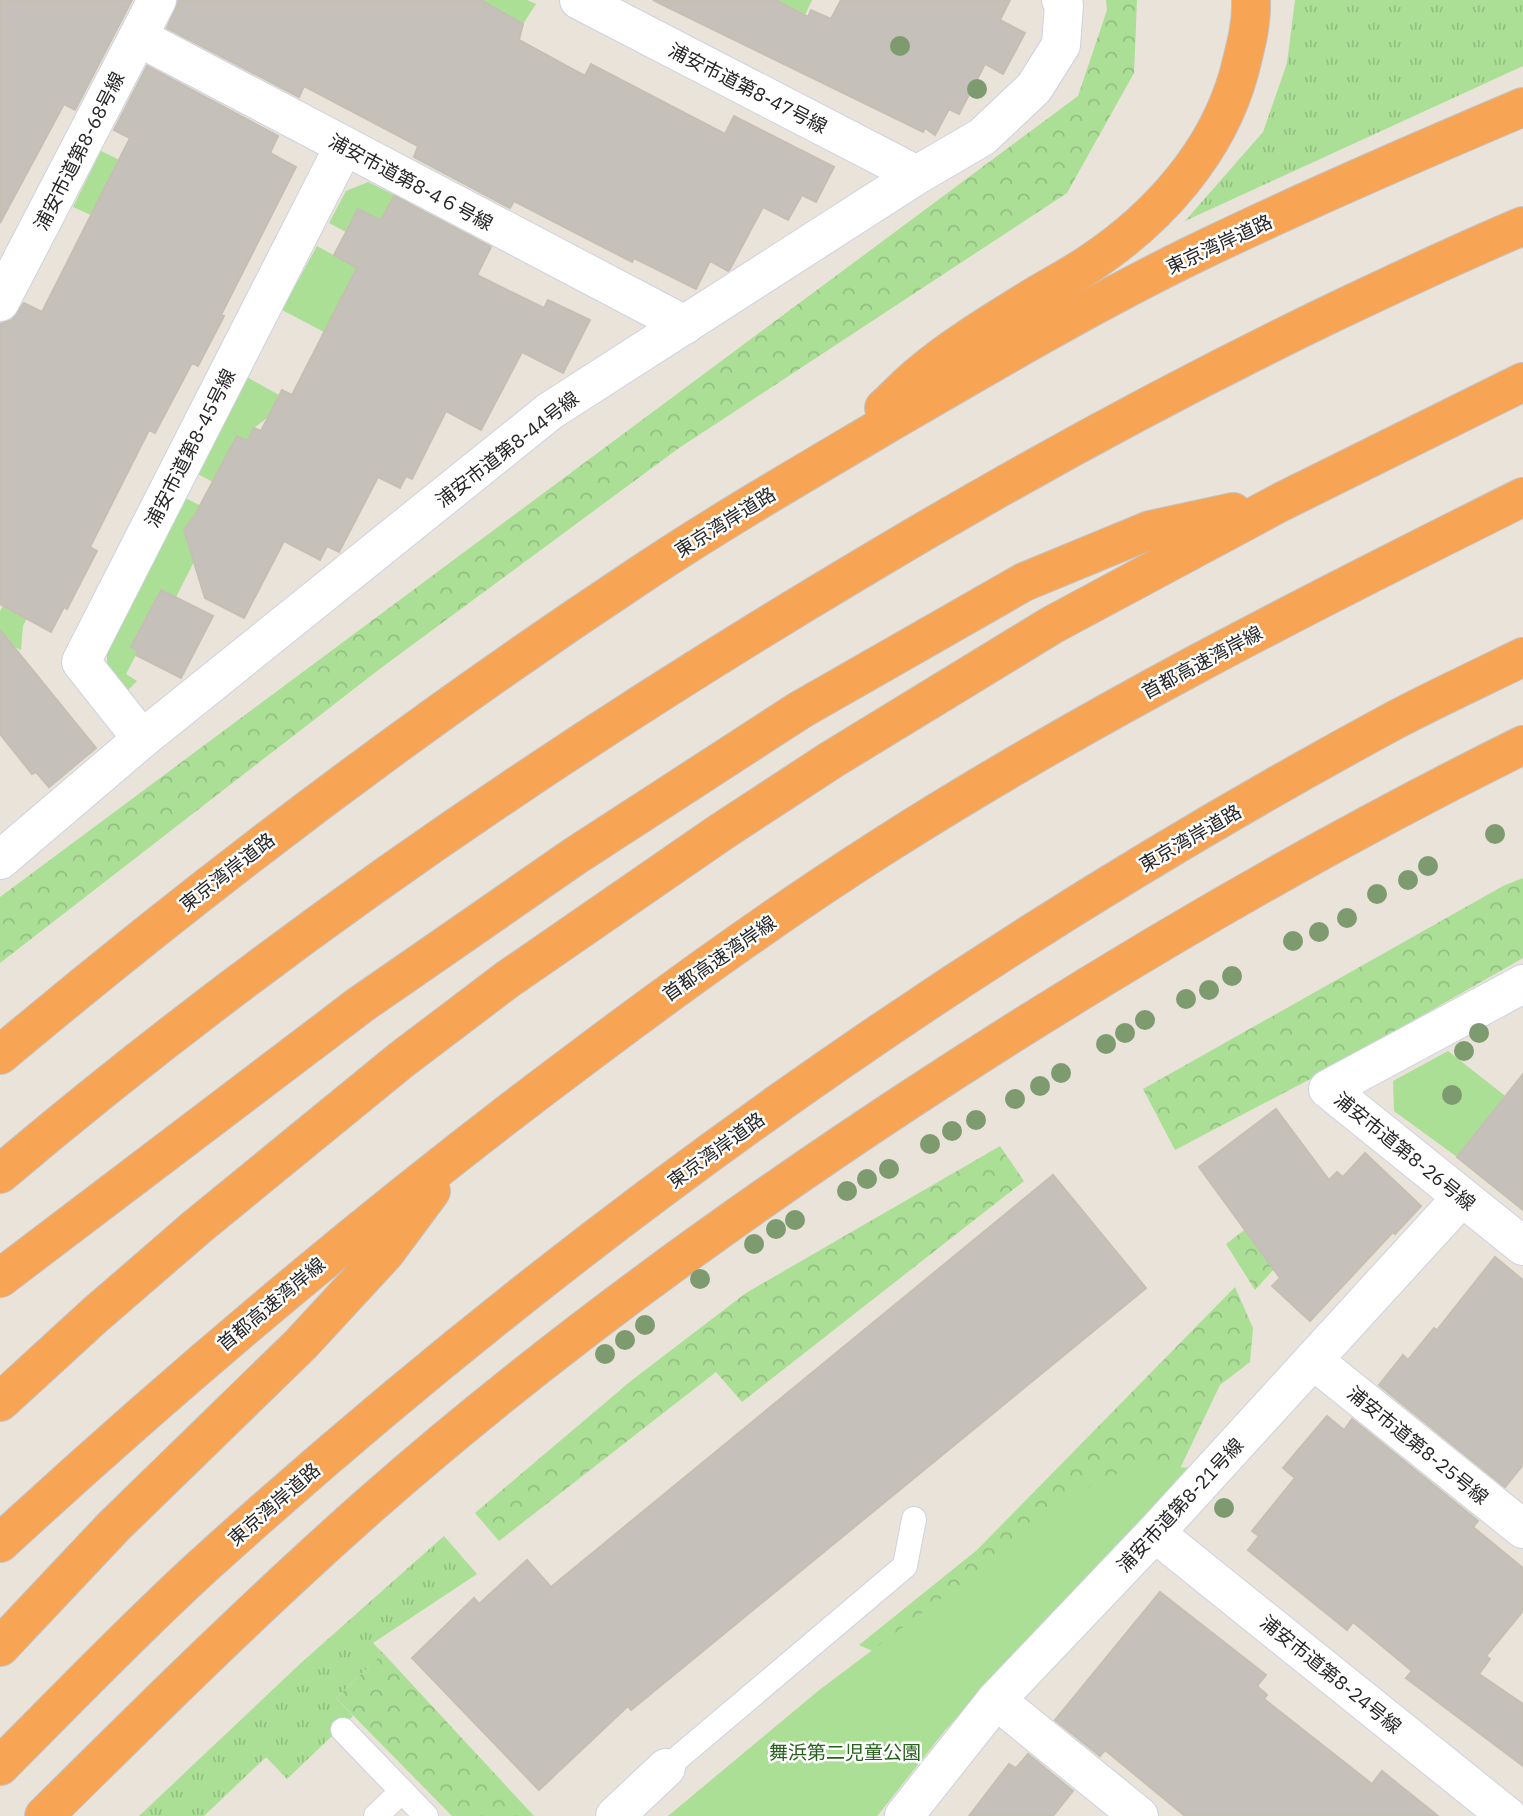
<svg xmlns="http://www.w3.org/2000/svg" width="1523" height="1816" font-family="'IBM Plex Sans','Noto Sans JP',sans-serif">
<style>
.grass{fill:url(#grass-tufts)}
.forest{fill:url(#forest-crowns)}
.park{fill:#abdf96}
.building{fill:#c5c0b9;stroke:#c5bfb3;stroke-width:2}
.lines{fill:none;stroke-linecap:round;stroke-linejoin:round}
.lane-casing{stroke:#ced1e0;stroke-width:26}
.street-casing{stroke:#ced1e0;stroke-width:40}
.highway-casing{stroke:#c3c3c3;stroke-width:40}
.lane{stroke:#fff;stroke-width:24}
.street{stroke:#fff;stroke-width:38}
.highway{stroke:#f8a455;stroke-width:38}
.tree{fill:#7e9b70}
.labels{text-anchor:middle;stroke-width:5;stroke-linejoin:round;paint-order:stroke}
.street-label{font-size:19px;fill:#272727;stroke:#fff}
.park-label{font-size:19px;fill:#26601b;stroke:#fff}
</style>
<defs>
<pattern id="grass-tufts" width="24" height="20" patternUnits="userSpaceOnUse" patternTransform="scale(1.75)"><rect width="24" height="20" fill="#abdf96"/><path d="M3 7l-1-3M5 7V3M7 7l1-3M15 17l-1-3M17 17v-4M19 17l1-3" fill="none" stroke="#93bf81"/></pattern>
<pattern id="forest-crowns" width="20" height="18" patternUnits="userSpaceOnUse" patternTransform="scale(1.75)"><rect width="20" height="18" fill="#abdf96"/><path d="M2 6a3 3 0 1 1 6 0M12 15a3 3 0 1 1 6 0" fill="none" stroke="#93bf81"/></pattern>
</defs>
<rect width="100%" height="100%" fill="#eae3d9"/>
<g class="grass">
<polygon points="1295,0 1523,0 1523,66 1185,221 1263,132 1287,63"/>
<polygon points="444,1536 477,1574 373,1643 383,1653 336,1698 353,1716 287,1779 266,1757 204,1816 139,1816 302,1662"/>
</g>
<g class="forest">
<polygon points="1106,0 1137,0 1134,73 1067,193 679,448 381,668 0,963 0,897 1078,96 1107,10"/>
<polygon points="1523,878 1523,958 1316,1076 1175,1150 1143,1089 1503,886"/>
<polygon points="1000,1146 1024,1181 742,1402 716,1372 499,1541 475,1513 632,1380 746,1293"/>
<polygon points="1303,1185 1292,1249 1255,1290 1226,1244"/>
<polygon points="1235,1287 1253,1328 1250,1362 1220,1385 1175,1479 946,1729 877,1816 810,1816 881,1655 859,1645 977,1550"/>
<polygon points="383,1653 534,1816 452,1816 336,1698"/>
</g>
<g class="park">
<polygon points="481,0 527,0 536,4 523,24"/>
<polygon points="776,0 812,0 805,15"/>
<polygon points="101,151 126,163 108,181 91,215 73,207"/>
<polygon points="368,182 409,202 404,214 388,206 381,220 358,209 346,232 329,223 346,191"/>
<polygon points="317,246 357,268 324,332 282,310"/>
<polygon points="245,376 279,395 267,418 254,428 247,441 213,482 196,473"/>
<polygon points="183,497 236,523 195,516 186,527 185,534 200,550 176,597 161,590 132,647 138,651 126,674 137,681 125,693 108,670 106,648"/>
<polygon points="12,593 33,604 23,626 21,650 0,640 0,611"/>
<polygon points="1448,1051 1518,1106 1457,1157 1394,1111 1393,1081"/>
<polygon points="1138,1465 1194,1468 946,1729 877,1816 668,1816 818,1691 1092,1485"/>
</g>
<g class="building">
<polygon points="0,0 132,0 75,110 64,104 0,223"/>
<polygon points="179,0 481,0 523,24 519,40 585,76 591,64 725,134 734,116 834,167 816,202 802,195 788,220 763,207 730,269 728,271 710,261 696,289 634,258 632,262 514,201 510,208 414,157 418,146 304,86 299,97 167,28"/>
<polygon points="653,0 776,0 808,17 811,10 831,19 841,0 1010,0 1000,20 1025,33 1003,74 985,64 959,114 949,109 935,135 925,128 923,132"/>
<polygon points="147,66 278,136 270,153 296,167 221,315 224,316 198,366 192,363 155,433 149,430 90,547 97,551 67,609 64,607 51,632 0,604 0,324 12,320 24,303 42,312 130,138 114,130"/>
<polygon points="394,196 491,247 477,275 544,308 548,300 590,320 563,373 522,352 481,430 446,411 412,479 406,476 400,488 378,477 339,552 327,546 320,560 284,541 244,618 205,598 184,530 195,515 237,436 247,441 254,428 261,431 282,390 292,395 357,268 334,255 358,209 381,220"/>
<polygon points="161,590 213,616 181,678 136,655 138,651 131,647"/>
<polygon points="0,630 96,748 49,787 36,772 32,774 0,734"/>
<polygon points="1523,1074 1523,1210 1457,1157"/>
<polygon points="1276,1109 1329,1180 1337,1172 1343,1177 1365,1153 1421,1206 1395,1234 1393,1232 1310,1321 1272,1286 1280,1278 1199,1167"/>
<polygon points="1053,1175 1146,1288 631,1710 628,1706 539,1790 412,1658 474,1598 479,1604 527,1560 551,1587"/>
<polygon points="1495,1257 1523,1280 1523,1465 1505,1487 1379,1385 1403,1355 1408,1360 1434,1328 1437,1330"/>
<polygon points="1327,1416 1344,1430 1352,1419 1478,1521 1473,1527 1523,1568 1523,1611 1486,1656 1490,1659 1479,1674 1523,1704 1523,1766 1406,1678 1412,1671 1353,1622 1347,1630 1248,1550 1259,1536 1252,1531 1295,1478 1283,1468"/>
<polygon points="1160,1592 1266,1675 1257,1686 1267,1695 1264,1699 1372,1784 1382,1771 1438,1816 1185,1816 1105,1750 1100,1756 1055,1720"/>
<polygon points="1028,1754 1073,1791 1053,1816 969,1816 1009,1764 1016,1768"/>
</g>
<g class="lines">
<defs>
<g id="lane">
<polyline points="343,1730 426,1816"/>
<polyline points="666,1768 905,1566 914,1519"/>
<polyline points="376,1816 402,1791"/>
</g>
<g id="street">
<polyline points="579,0 917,175"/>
<polyline points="138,37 685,325"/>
<polyline points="0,302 157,0"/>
<polyline points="142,739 81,662 344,146"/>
<polyline points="0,860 142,739 550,411 917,175 982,137 1034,88 1061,45 1064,5 1061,0"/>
<polyline points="1523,984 1328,1089 1523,1246"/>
<polyline points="1313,1360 1523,1529"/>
<polyline points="1155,1533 1507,1816"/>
<polyline points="996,1700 1139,1816"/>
<polyline points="615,1816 666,1768"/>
<polyline points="904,1816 996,1700 1155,1533 1462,1197"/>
</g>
<g id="highway">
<path d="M884,408C897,396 909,383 923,372C951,348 992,323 1024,303C1046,289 1070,277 1092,262C1159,217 1217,152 1239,73C1245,49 1252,25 1251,0"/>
<path d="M0,1055C204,884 415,724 637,577C719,522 806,472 892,421C990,364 1090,305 1192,255C1301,202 1412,154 1523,107"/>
<path d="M0,1174C267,948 557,750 857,571C1010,479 1165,394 1326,316C1391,285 1456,254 1523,226"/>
<polyline points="0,1278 360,1005 575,856 800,710 1024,582 1150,530 1233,512"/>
<polyline points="0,1402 95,1315 198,1226 401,1060 508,979 721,832 831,760 1052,625 1281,502 1523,382"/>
<path d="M0,1543C188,1370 383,1206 587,1054C684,981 783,910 885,845C1089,715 1306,605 1523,497"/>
<polyline points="0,1647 114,1526 301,1344 385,1253 431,1191"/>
<path d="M0,1766C67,1699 133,1630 203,1566C565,1238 966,952 1395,720C1437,698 1480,678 1523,657"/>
<path d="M44,1816C151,1710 258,1604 371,1504C539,1356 722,1223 909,1100C1107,970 1311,850 1523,745"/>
</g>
</defs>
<use href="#lane" class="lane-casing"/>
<use href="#street" class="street-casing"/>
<use href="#highway" class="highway-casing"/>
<use href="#lane" class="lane"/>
<use href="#street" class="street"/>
<use href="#highway" class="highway"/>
</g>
<g class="tree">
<circle cx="900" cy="46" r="10"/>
<circle cx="977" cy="89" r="10"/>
<circle cx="1495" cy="834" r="10"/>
<circle cx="1428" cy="866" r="10"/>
<circle cx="1408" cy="880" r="10"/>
<circle cx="1377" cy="894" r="10"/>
<circle cx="1347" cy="918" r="10"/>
<circle cx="1319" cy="932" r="10"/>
<circle cx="1293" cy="941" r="10"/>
<circle cx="1232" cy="976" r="10"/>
<circle cx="1209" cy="990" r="10"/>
<circle cx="1186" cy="999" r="10"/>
<circle cx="1145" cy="1020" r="10"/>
<circle cx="1125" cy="1033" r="10"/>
<circle cx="1479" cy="1033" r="10"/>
<circle cx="1106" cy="1044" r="10"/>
<circle cx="1464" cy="1051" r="10"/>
<circle cx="1061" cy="1073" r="10"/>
<circle cx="1040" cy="1086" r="10"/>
<circle cx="1452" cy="1095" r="10"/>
<circle cx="1015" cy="1099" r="10"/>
<circle cx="976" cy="1120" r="10"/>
<circle cx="952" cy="1131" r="10"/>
<circle cx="930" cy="1144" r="10"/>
<circle cx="889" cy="1169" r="10"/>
<circle cx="867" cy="1179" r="10"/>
<circle cx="847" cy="1191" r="10"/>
<circle cx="795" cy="1220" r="10"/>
<circle cx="776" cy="1229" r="10"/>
<circle cx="754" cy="1244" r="10"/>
<circle cx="700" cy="1279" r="10"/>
<circle cx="645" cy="1325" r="10"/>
<circle cx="625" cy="1340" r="10"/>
<circle cx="605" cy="1354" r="10"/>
<circle cx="1224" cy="1508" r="10"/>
</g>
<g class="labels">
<g class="street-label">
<text transform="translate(748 88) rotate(27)" y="7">浦安市道第8-47号線</text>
<text transform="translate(79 151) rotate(-63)" y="7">浦安市道第8-68号線</text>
<text transform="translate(411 182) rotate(28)" y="7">浦安市道第8-4６号線</text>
<text transform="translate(1219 244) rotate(-25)" y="7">東京湾岸道路</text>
<text transform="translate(190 448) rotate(-63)" y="7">浦安市道第8-45号線</text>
<text transform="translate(507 449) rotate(-38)" y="7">浦安市道第8-44号線</text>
<text transform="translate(725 522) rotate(-32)" y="7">東京湾岸道路</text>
<text transform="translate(1202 662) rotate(-28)" y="7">首都高速湾岸線</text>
<text transform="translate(1190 838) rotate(-30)" y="7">東京湾岸道路</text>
<text transform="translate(227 872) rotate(-38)" y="7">東京湾岸道路</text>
<text transform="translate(719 958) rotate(-35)" y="7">首都高速湾岸線</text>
<text transform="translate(716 1150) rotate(-36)" y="7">東京湾岸道路</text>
<text transform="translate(1405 1151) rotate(39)" y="7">浦安市道第8-26号線</text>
<text transform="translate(271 1304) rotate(-40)" y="7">首都高速湾岸線</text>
<text transform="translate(1418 1445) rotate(39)" y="7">浦安市道第8-25号線</text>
<text transform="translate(274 1504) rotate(-41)" y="7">東京湾岸道路</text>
<text transform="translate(1180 1505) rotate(-47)" y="7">浦安市道第8-21号線</text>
<text transform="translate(1331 1674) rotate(39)" y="7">浦安市道第8-24号線</text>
</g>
<g class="park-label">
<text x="845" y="1759">舞浜第二児童公園</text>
</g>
</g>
</svg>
